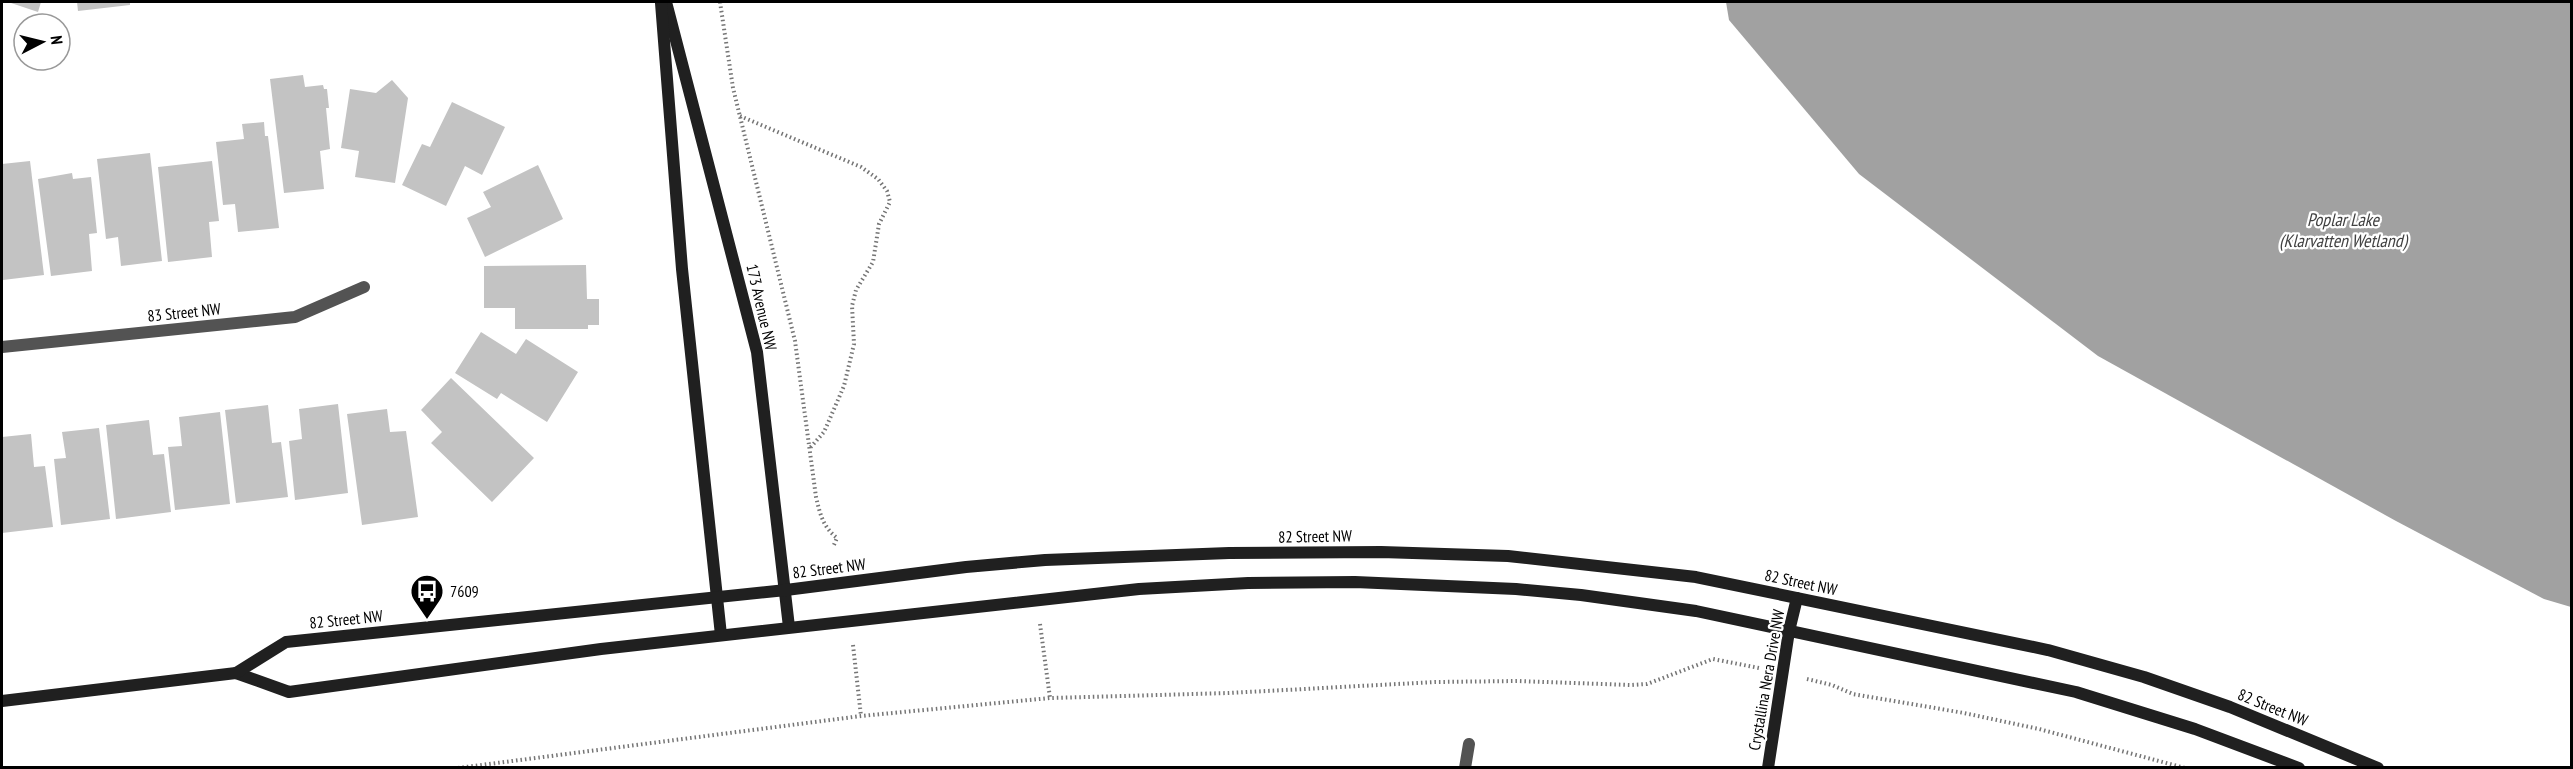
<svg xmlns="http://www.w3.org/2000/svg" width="2573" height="769" font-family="'PT Sans Narrow',sans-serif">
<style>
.water{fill:#a1a1a1}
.building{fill:#c3c3c3}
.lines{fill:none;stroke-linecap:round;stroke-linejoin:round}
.path{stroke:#757575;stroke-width:4;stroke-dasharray:1.5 3;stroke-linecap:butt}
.lane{stroke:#535353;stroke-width:12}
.street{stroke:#535353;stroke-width:12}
.secondary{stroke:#202020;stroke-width:12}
.labels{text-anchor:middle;stroke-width:4.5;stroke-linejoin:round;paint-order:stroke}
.street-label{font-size:16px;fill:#000;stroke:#fff}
.poi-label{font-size:16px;fill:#000;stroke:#fff;text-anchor:start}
.water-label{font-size:18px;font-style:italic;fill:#424242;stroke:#fff}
</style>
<rect width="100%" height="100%" fill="#fff"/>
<polygon class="water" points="1726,2 2571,2 2571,607 2544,599 2396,521 2098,356 1859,174 1729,20"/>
<g class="building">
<polygon points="8,2 41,2 38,12"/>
<polygon points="77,2 130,2 130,5 78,11"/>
<polygon points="303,75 305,87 323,85 324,89 327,89 329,108 326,108 330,149 320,151 324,189 284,193 270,79"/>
<polygon points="392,80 408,98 395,183 355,177 359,151 341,148 350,89 376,93"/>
<polygon points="452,102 505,127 482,175 465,166 446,206 402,185 422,144 430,147"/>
<polygon points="264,122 265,136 268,136 279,228 238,232 235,204 223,205 216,142 244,139 242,124"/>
<polygon points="150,153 162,261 121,266 118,237 106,239 97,159"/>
<polygon points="30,161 44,275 3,280 2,164"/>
<polygon points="212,161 219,221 209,222 212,257 168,262 158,167"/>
<polygon points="538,165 563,219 485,257 467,218 491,207 483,192"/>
<polygon points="72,173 73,179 91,177 97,233 89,234 92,271 51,276 38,179"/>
<polygon points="586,265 587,299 599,299 599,325 588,325 588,329 515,329 515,308 484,308 484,266"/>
<polygon points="481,332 516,354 526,339 578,372 547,422 501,393 497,399 455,373"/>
<polygon points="451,378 534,458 492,502 431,443 442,432 421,410"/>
<polygon points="338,404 348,493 295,500 289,441 302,439 299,409"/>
<polygon points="268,405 272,443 281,442 288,497 236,503 225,410"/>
<polygon points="387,409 390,432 406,431 418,517 362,525 347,414"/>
<polygon points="220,412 230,504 175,510 168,447 182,446 179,417"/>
<polygon points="149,420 153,455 164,454 171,512 116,519 106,425"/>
<polygon points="99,428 110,519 61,525 54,459 66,458 62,432"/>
<polygon points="31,434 34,467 45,466 53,527 2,533 2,437"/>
</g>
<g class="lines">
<g class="path">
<path d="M720,2L733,88L795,341L816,497C820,514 823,527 837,538L833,547"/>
<polyline points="740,116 861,167 878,179 887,191 890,202 879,224 873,262 856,290 852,306 854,344 844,386 824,432 809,449"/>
<polyline points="1040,624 1050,698"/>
<polyline points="853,645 861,716"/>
<polyline points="1807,679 1832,685 1853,694 1964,713 2039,729 2185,768"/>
<polyline points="458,768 861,716 1050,698 1229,693 1435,682 1517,681 1631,685 1647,684 1713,659 1759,668"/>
</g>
<polyline class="lane" points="1465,768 1469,744"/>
<polyline class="street" points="2,347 295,317 364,287"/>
<g class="secondary">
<polyline points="666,2 757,352 789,627"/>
<polyline points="661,3 682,269 721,635"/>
<polyline points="236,673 289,692 601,649 1139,589 1248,583 1355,582 1516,589 1581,595 1696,611 2076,692 2195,729 2299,768"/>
<polyline points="2,701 236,673 286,642 786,590 966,567 1045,560 1229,553 1381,552 1508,556 1696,577 2048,650 2144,677 2230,707 2378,768"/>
<polyline points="1768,768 1789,631 1797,598"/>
</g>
</g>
<defs>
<symbol id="bus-pin" viewBox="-11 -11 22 30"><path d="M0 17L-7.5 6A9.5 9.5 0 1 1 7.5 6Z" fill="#000" stroke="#fff"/><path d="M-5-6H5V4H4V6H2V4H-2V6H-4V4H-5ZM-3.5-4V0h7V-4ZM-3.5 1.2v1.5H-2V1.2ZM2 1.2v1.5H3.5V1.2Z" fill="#fff"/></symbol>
</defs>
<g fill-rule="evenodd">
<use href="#bus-pin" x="408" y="572" width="38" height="52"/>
</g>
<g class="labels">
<g class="street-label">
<text transform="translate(762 307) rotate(77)" y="6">173 Avenue NW</text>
<text transform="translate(184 312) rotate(-6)" y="6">83 Street NW</text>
<text transform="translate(1315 536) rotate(-1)" y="6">82 Street NW</text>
<text transform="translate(829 568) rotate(-7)" y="6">82 Street NW</text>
<text transform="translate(1801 582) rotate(12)" y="6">82 Street NW</text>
<text transform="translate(346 619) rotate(-6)" y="6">82 Street NW</text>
<text transform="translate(1766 680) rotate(-80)" y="6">Crystallina Nera Drive NW</text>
<text transform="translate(2273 707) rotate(22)" y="6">82 Street NW</text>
</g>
<g class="poi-label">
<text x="450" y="597">7609</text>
</g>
<g class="water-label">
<text x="2343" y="226">Poplar Lake<tspan x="2343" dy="21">(Klarvatten Wetland)</tspan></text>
</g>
</g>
<rect width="2573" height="769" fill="none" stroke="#000000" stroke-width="6"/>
<g transform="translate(42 42) rotate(83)"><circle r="28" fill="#ffffff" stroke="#999999" stroke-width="1.5"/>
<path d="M0-4.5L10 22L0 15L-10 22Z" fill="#000000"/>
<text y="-9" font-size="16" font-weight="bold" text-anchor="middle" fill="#000000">N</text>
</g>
</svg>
